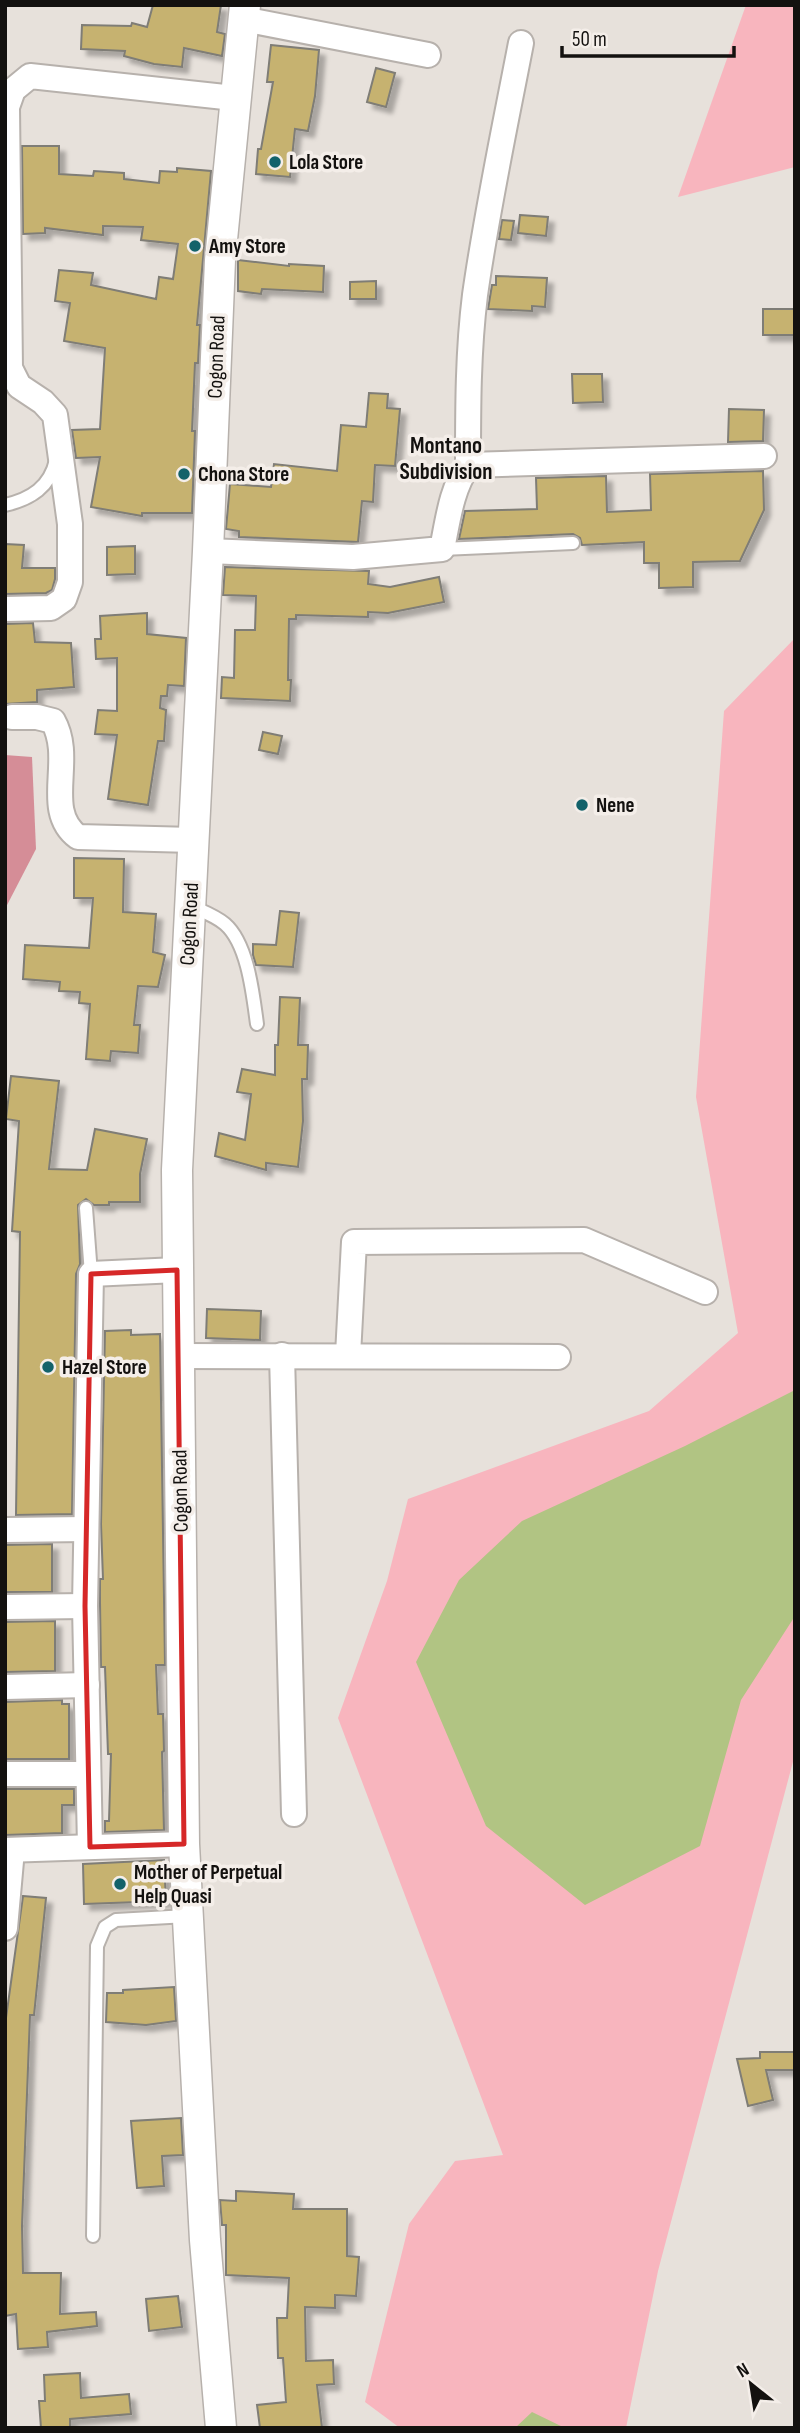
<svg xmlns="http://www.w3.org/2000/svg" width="800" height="2433" font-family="'Sofia Sans Condensed',sans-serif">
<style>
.green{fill:#f8b5be}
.forest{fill:#d58d97}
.water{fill:#b1c483}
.building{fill:#c6b26f;stroke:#7f7d76;stroke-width:2;filter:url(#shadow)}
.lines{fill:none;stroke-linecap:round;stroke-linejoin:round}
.service-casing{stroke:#b7b1ac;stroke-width:16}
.minor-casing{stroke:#b7b1ac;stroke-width:28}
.tertiary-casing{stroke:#b7b1ac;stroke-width:33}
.service{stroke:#fff;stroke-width:12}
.minor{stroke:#fff;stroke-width:24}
.tertiary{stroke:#fff;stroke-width:30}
.marked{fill:none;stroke:#d62828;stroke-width:5;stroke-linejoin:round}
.poi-dot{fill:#13626a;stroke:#f4eee9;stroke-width:2.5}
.labels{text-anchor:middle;stroke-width:7;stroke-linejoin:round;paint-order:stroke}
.poi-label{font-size:21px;font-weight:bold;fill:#13110f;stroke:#f4eee9;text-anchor:start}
.street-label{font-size:21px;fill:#13110f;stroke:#f4eee9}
.neighbourhood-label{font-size:23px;font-weight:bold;fill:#13110f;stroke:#f4eee9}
</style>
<defs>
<filter id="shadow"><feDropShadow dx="6" dy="6" stdDeviation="2" flood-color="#0004"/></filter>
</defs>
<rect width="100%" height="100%" fill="#e7e1db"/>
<g class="green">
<polygon points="746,5 795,5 795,167 678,197"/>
<polygon points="795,638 795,1754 658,2271 626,2428 400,2428 365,2402 409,2224 455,2161 503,2155 338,1718 387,1581 408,1499 649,1411 738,1333 696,1097 724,711"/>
</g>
<polygon class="forest" points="5,755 32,757 36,849 5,909"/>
<g class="water">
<polygon points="795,1390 795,1616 741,1700 700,1846 585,1905 486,1826 416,1662 459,1580 522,1521 685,1446"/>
<polygon points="532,2412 565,2428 515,2428"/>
</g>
<g class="building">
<polygon points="153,5 221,5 217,32 225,34 222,56 184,48 182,67 154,64 124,56 125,51 81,49 82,25 131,26 132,23 147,27"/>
<polygon points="271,45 319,50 315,96 308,131 295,129 290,177 256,174 258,149 261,149 273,82 267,82"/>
<polygon points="376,68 395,73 386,107 367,102"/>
<polygon points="22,146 59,146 59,174 93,176 94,171 124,173 124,179 159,183 160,171 177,172 177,168 211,171 197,325 200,325 198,363 195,363 192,431 195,431 192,513 142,513 142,516 91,507 100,457 76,458 72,430 100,429 105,348 64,341 70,303 55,301 59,270 93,273 91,285 156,299 159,277 173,279 178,244 141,240 143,227 103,226 103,235 45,228 45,233 23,234"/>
<polygon points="520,215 548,217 546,236 518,233"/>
<polygon points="502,220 514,221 511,240 499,239"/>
<polygon points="238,260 289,266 289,264 324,266 323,292 262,289 261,294 238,291"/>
<polygon points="496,276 547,278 545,307 532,306 532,311 488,309 492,285 496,285"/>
<polygon points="376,281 376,299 350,299 350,282"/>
<rect x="763" y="309" width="31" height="26"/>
<polygon points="572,374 602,374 603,402 573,403"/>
<polygon points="369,393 388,394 387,408 400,409 395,466 375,465 373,502 362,501 358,542 239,537 239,531 226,529 230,484 271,487 274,464 337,471 341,425 366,427"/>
<polygon points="729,409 764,410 763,441 728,442"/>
<polygon points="763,471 764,510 740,561 693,562 693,587 659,588 659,563 644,563 644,542 582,545 580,538 573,534 459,539 465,511 537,509 536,478 606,476 607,512 651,510 650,474"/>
<polygon points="5,544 24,545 22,568 55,568 55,579 52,590 46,593 5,594"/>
<polygon points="135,546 135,574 107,575 107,547"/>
<polygon points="225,567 369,571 368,584 390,587 439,577 444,602 388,613 368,612 368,617 296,615 296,619 289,619 288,680 291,680 290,701 221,698 222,677 234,678 235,630 255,630 256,596 223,595"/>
<polygon points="147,613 147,634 186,638 184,686 168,685 167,696 161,696 160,708 166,710 164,741 158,741 148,805 108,799 117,735 95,734 98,710 117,711 117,658 96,659 95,639 101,639 100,616"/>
<polygon points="33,623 35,642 71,643 74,687 37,690 37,702 5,704 5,624"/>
<polygon points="263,732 282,736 278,754 259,750"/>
<polygon points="74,858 124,859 123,912 156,914 153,952 165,955 158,987 138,986 134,1025 140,1025 138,1053 111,1051 110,1061 86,1059 90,1004 79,1003 80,992 59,991 60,982 23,979 25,945 89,948 93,898 74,898"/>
<polygon points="280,911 299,913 293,967 256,965 253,955 253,944 276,945"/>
<polygon points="280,997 300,998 298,1045 308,1045 307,1079 302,1079 303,1121 298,1167 266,1163 266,1170 215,1156 219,1133 245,1140 251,1094 237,1092 242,1069 275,1075 275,1045 278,1045"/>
<polygon points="11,1076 59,1081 49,1169 87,1170 95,1129 147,1139 140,1174 140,1202 109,1202 109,1205 94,1205 86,1199 78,1205 80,1264 76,1274 72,1514 16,1515 20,1232 12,1231 19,1121 6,1119"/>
<polygon points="207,1309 261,1311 260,1340 206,1338"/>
<polygon points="131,1330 131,1335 160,1334 165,1665 156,1665 158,1714 163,1714 164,1751 162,1752 164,1830 105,1832 105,1821 109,1821 111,1754 108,1754 105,1667 101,1667 100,1603 100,1579 103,1579 101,1524 105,1331"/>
<polygon points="52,1544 52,1592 5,1592 5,1545"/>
<polygon points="55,1621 55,1671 5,1672 5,1622"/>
<polygon points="62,1700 62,1704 69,1704 69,1759 5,1759 5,1702"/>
<polygon points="5,1789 74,1789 74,1805 62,1805 62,1833 5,1835"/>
<polygon points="164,1860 166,1901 84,1904 83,1864"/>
<polygon points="23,1896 46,1898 34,2015 30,2015 22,2226 23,2273 61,2273 60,2314 96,2312 97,2326 47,2332 48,2347 18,2349 16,2314 5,2316 5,2025"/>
<polygon points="174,1987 176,2021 146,2025 106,2022 107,1993 123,1993 123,1990"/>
<polygon points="760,2052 795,2052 795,2070 766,2070 773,2100 748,2106 737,2059 760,2058"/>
<polygon points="181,2118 183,2155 162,2156 164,2186 137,2188 131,2121"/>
<polygon points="236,2191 294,2194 293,2209 347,2209 347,2256 359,2257 356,2296 335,2295 335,2308 305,2307 306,2361 333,2360 334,2384 317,2385 322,2428 260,2428 257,2405 286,2402 283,2358 278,2358 277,2318 287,2318 289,2278 226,2275 226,2225 222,2225 220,2200 236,2201"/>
<polygon points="178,2296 182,2327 149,2331 146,2299"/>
<polygon points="80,2373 81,2398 129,2394 131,2414 70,2419 70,2427 41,2428 39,2401 45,2401 44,2375"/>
</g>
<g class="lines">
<defs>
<g id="service">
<path d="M5,505C31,499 50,487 56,460"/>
<polyline points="442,549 573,543"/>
<path d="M191,906C202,911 216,916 225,924C248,944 253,995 257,1024"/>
<polyline points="86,1208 91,1274"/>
<polyline points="93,2236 97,1946 105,1927 116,1920 187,1916"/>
</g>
<g id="minor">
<polyline points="243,19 428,55"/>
<path d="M468,465C468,408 468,351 475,295C487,210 505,126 521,43"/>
<path d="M208,551L353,557L442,549C448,520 451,490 468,465L764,456"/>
<polyline points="5,609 51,608 64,599 70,582 70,524 55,415 43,402 19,386 10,368 7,107 13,90 30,76 234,98"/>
<path d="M12,717H37L53,721C75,760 42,810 78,837L193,840"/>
<polyline points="282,1355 294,1814"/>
<polyline points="348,1355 354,1242 584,1240 705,1292"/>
<polyline points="179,1356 558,1357"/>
<polyline points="5,1530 86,1529"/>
<polyline points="5,1607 85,1606"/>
<polyline points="5,1687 87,1685"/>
<polyline points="5,1774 87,1774"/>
<polyline points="90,1847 85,1606 91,1274 177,1270"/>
<polyline points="5,1850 184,1844"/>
<polyline points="5,1928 12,1850"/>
</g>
<polyline id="tertiary" points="221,2428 205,2240 184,1844 177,1170 208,551 220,260 245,5"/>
</defs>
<use href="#service" class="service-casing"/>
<use href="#minor" class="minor-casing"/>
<use href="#tertiary" class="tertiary-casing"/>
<use href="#service" class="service"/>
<use href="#minor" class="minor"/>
<use href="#tertiary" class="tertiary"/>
</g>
<path class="marked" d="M177,1270L184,1844L90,1847L85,1606L91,1274Z"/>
<g class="poi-dot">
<circle cx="275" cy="162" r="7"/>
<circle cx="195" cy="246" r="7"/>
<circle cx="184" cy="474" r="7"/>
<circle cx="582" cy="805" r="7"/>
<circle cx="48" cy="1367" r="7"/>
<circle cx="120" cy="1884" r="7"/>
</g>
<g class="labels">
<g class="poi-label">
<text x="289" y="169">Lola Store</text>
<text x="209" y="253">Amy Store</text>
<text x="198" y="481">Chona Store</text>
<text x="596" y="812">Nene</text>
<text x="62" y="1374">Hazel Store</text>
<text x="134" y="1879">Mother of Perpetual<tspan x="134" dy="24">Help Quasi</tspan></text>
</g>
<g class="street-label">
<text transform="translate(216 357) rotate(-88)" y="7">Cogon Road</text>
<text transform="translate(189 924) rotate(-87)" y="7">Cogon Road</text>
<text transform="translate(180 1491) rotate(-91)" y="7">Cogon Road</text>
</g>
<g class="neighbourhood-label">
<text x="446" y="453">Montano<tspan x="446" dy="26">Subdivision</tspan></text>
</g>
</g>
<rect width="800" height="2433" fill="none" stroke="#13110f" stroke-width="14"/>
<g transform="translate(751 2384) rotate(330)" stroke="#f4eee9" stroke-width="5" paint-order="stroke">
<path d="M0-5L12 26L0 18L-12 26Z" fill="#13110f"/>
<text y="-10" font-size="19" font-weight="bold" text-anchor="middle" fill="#13110f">N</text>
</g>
<path d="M562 46v10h172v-10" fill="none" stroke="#13110f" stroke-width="3.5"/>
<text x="572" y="46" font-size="21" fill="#13110f" stroke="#f4eee9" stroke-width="5" paint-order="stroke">50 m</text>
</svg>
